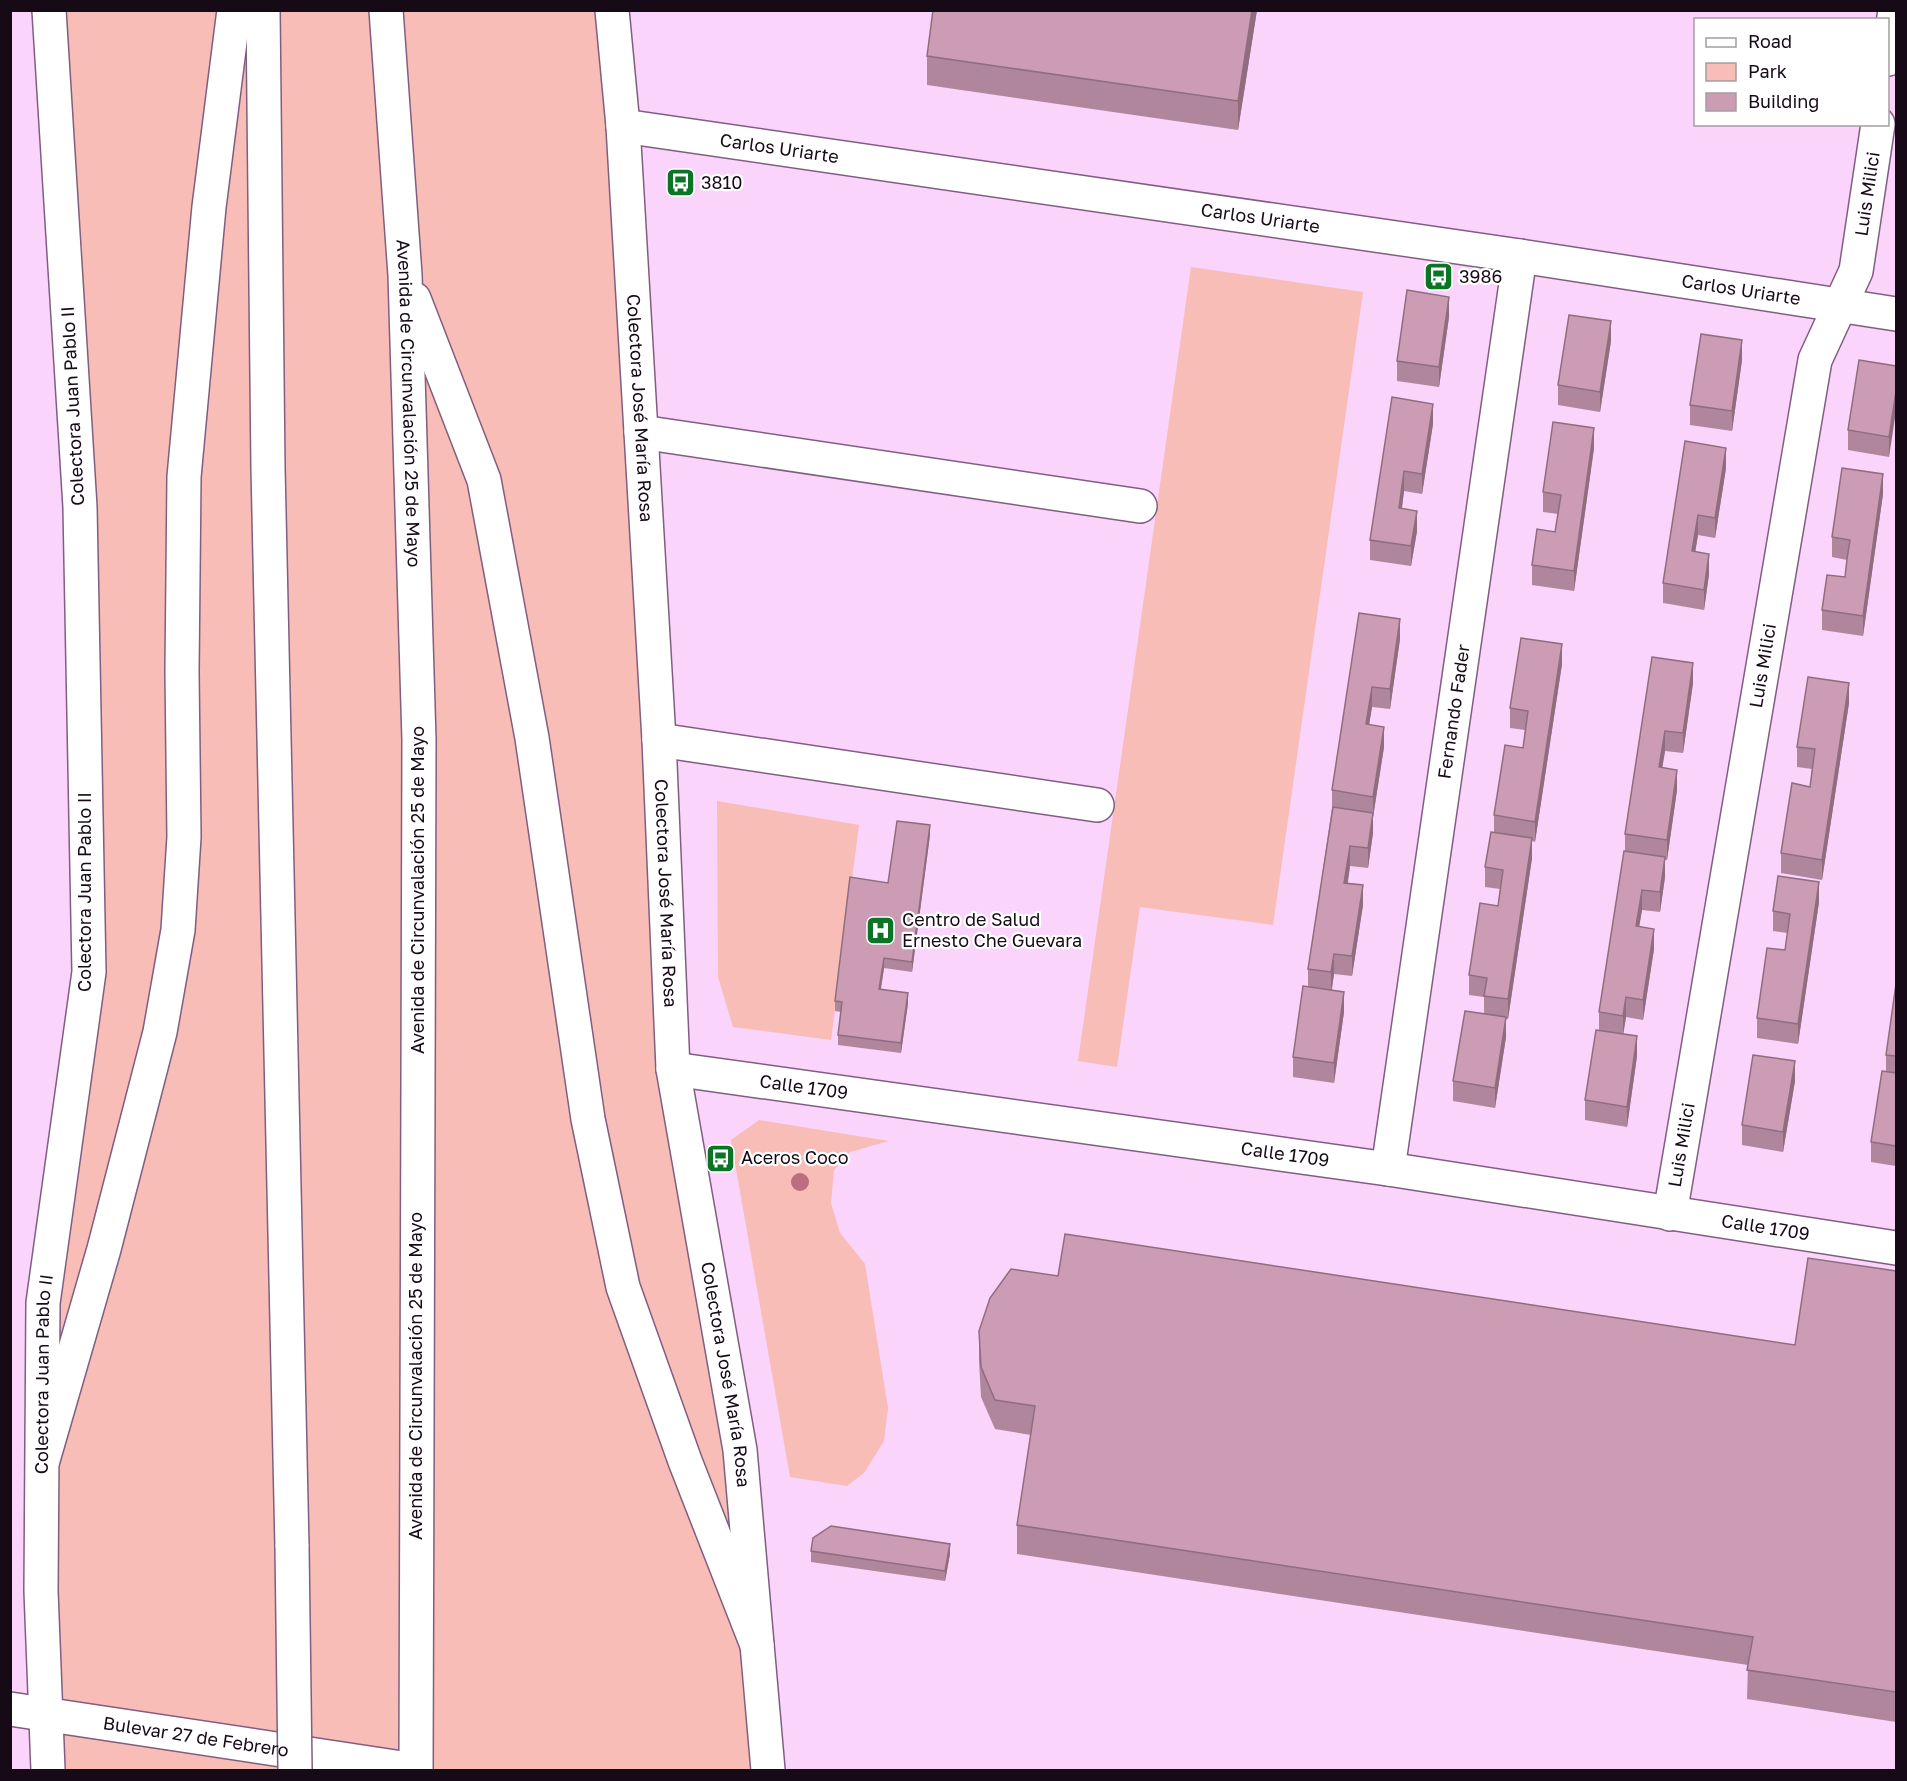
<svg xmlns="http://www.w3.org/2000/svg" width="1907" height="1781" font-family="'Golos Text',sans-serif">
<style>
.green{fill:#f7bdb6}
.lines{fill:none;stroke-linecap:round;stroke-linejoin:round}
.minor-casing{stroke:#805e81;stroke-width:36}
.major-casing{stroke:#805e81;stroke-width:36}
.highway-casing{stroke:#805e81;stroke-width:36}
.minor{stroke:#fff;stroke-width:33}
.major{stroke:#fff;stroke-width:33}
.highway{stroke:#fff;stroke-width:33}
.highway-bridge-casing{stroke:#805e81;stroke-width:36;stroke-linecap:butt}
.highway-bridge{stroke:#fff;stroke-width:33}
.tree{fill:#ba6e80}
.wall{fill:#af869c}
.shaded-wall{fill:#8f6d7f}
.building{fill:#cc9cb5;stroke:#8f6d7f;stroke-width:1.5}
.labels{text-anchor:middle;stroke-width:4.5;stroke-linejoin:round;paint-order:stroke}
.street-label{font-size:18px;fill:#160a17;stroke:#fff}
.poi-label{font-size:18px;fill:#160a17;stroke:#fff;text-anchor:start}
</style>
<rect width="100%" height="100%" fill="#fad4fb"/>
<g class="green">
<polygon points="49,11 612,11 673,1069 768,1770 48,1770 43,1460 89,972"/>
<polygon points="1191,267 1363,292 1273,925 1140,907 1117,1067 1078,1061"/>
<polygon points="717,801 859,825 831,1040 733,1027 718,977"/>
<polygon points="759,1120 889,1141 850,1152 834,1170 831,1203 840,1233 865,1264 888,1408 884,1441 864,1473 847,1486 790,1477 731,1140"/>
</g>
<g class="lines">
<defs>
<g id="minor">
<polyline points="1888,59 1895,10"/>
<path id="s1" d="M623,126L1520,256L1896,314"/>
<polyline points="641,432 1140,506"/>
<polyline points="659,740 1097,805"/>
<path id="s2" d="M673,1069L1388,1169L1896,1248"/>
<path id="s3" d="M1388,1169L1520,256"/>
<path id="s4" d="M1670,1214L1815,360L1856,271L1878,124"/>
</g>
<g id="major">
<path id="s5" d="M612,10L623,126L641,432L659,740L673,1069L740,1450L768,1770"/>
<path id="s6" d="M10,1709L415,1770"/>
<path id="s7" d="M48,1770L41,1591L43,1303L89,972L80,507L49,10"/>
</g>
<g id="highway">
<polyline points="263,10 268,468 292,1547"/>
<path id="s8" d="M386,10L405,275L419,740L416,1770"/>
<polyline points="414,299 484,480 532,738 588,1119 623,1287 685,1461 757,1645"/>
<polyline points="43,1460 104,1249 160,1032 178,930 184,837 182,672 184,477 209,207 234,10"/>
</g>
</defs>
<use href="#minor" class="minor-casing"/>
<use href="#major" class="major-casing"/>
<use href="#highway" class="highway-casing"/>
<use href="#minor" class="minor"/>
<use href="#major" class="major"/>
<use href="#highway" class="highway"/>
<defs>
<polyline id="highway-bridge" points="292,1547 295,1770"/>
</defs>
<use href="#highway-bridge" class="highway-bridge-casing"/>
<use href="#highway-bridge" class="highway-bridge"/>
</g>
<circle class="tree" cx="800" cy="1182" r="9"/>
<g class="wall">
<polygon points="1257,10 1238,130 927,85 927,56"/>
<polygon points="1449,317 1439,387 1397,381 1397,361"/>
<polygon points="1611,341 1600,412 1558,405 1558,385"/>
<polygon points="1742,360 1732,431 1690,425 1690,405"/>
<polygon points="1896,366 1889,457 1848,450 1848,430"/>
<polygon points="1392,397 1433,424 1422,494 1404,491 1402,509 1417,531 1411,566 1370,560 1370,540"/>
<polygon points="1685,441 1726,468 1715,538 1698,535 1695,552 1709,574 1704,610 1663,603 1663,583"/>
<polygon points="1594,448 1574,591 1532,585 1532,565 1555,532 1558,514 1543,512 1543,492"/>
<polygon points="1883,494 1863,636 1822,630 1822,610 1845,577 1847,560 1832,557 1832,537"/>
<polygon points="1359,613 1400,639 1390,709 1372,707 1369,724 1384,747 1373,817 1373,833 1368,868 1350,866 1348,883 1363,905 1352,976 1334,974 1332,990 1344,1012 1334,1083 1293,1077 1293,1057 1308,987 1308,969 1332,808 1332,790"/>
<polygon points="1652,657 1693,683 1683,753 1665,751 1662,768 1677,790 1667,860 1665,860 1665,877 1660,912 1642,910 1639,926 1654,949 1643,1020 1626,1017 1623,1034 1637,1056 1627,1127 1585,1120 1585,1100 1599,1030 1599,1012 1625,851 1625,834"/>
<polygon points="1562,664 1535,842 1532,841 1532,858 1508,1019 1506,1019 1506,1037 1495,1108 1453,1101 1453,1081 1484,1014 1484,997 1469,995 1469,975 1498,906 1500,889 1485,887 1485,867 1494,832 1494,815 1523,748 1525,730 1510,728 1510,708"/>
<polygon points="1849,703 1822,880 1781,873 1781,853 1810,787 1812,769 1797,767 1797,747"/>
<polygon points="930,835 912,972 884,968 881,989 908,1003 901,1053 838,1045 838,1035 841,1012 835,1011 835,1001 888,883"/>
<polygon points="1819,902 1798,1044 1757,1038 1757,1018 1785,950 1788,933 1773,931 1773,911"/>
<polygon points="1896,984 1896,1166 1871,1162 1871,1142 1886,1072 1886,1055"/>
<polygon points="1795,1081 1783,1152 1742,1145 1742,1125"/>
<polygon points="1896,1271 1896,1722 1747,1699 1748,1665 1017,1554 1017,1525 1031,1435 995,1429 981,1397 979,1361 979,1331 1058,1276 1795,1345"/>
<polygon points="811,1551 950,1554 945,1581 811,1562"/>
</g>
<g class="shaded-wall">
<polygon points="1252,10 1257,10 1238,130 1238,101"/>
<polygon points="1449,297 1449,317 1439,387 1439,367"/>
<polygon points="1611,321 1611,341 1600,412 1600,392"/>
<polygon points="1742,340 1742,360 1732,431 1732,411"/>
<polygon points="1896,391 1896,411 1889,457 1889,437"/>
<polygon points="1433,404 1433,424 1422,494 1422,474"/>
<polygon points="1594,428 1594,448 1574,591 1574,571"/>
<polygon points="1726,448 1726,468 1715,538 1715,518"/>
<polygon points="1404,471 1404,491 1399,528 1399,508"/>
<polygon points="1883,474 1883,494 1863,636 1863,616"/>
<polygon points="1417,511 1417,531 1411,566 1411,546"/>
<polygon points="1698,515 1698,535 1692,571 1692,551"/>
<polygon points="1709,554 1709,574 1704,610 1704,590"/>
<polygon points="1400,619 1400,639 1390,709 1390,689"/>
<polygon points="1562,644 1562,664 1535,842 1535,822"/>
<polygon points="1693,663 1693,683 1683,753 1683,733"/>
<polygon points="1849,683 1849,703 1822,880 1822,860"/>
<polygon points="1372,687 1372,707 1366,744 1366,724"/>
<polygon points="1384,727 1384,747 1373,817 1373,797"/>
<polygon points="1665,731 1665,751 1659,787 1659,767"/>
<polygon points="1677,770 1677,790 1667,860 1667,840"/>
<polygon points="1373,813 1373,833 1368,868 1368,848"/>
<polygon points="930,825 930,835 912,972 912,962"/>
<polygon points="1532,838 1532,858 1508,1019 1508,999"/>
<polygon points="1350,846 1350,866 1344,902 1344,883"/>
<polygon points="1665,857 1665,877 1660,912 1660,892"/>
<polygon points="1819,882 1819,902 1798,1044 1798,1024"/>
<polygon points="1363,885 1363,905 1352,976 1352,956"/>
<polygon points="1642,890 1642,910 1636,946 1636,926"/>
<polygon points="1654,929 1654,949 1643,1020 1643,1000"/>
<polygon points="1334,954 1334,974 1331,992 1331,972"/>
<polygon points="884,958 884,968 879,999 879,989"/>
<polygon points="1344,992 1344,1012 1334,1083 1334,1063"/>
<polygon points="908,993 908,1003 901,1053 901,1043"/>
<polygon points="1626,997 1626,1017 1623,1036 1623,1016"/>
<polygon points="1506,1017 1506,1037 1495,1108 1495,1088"/>
<polygon points="1637,1036 1637,1056 1627,1127 1627,1107"/>
<polygon points="1795,1061 1795,1081 1783,1152 1783,1132"/>
<polygon points="950,1544 950,1554 945,1581 945,1571"/>
</g>
<g class="building">
<polygon points="933,10 1252,10 1238,101 927,56"/>
<polygon points="1407,290 1449,297 1439,367 1397,361"/>
<polygon points="1569,315 1611,321 1600,392 1558,385"/>
<polygon points="1701,334 1742,340 1732,411 1690,405"/>
<polygon points="1859,360 1896,366 1896,391 1889,437 1848,430"/>
<polygon points="1392,397 1433,404 1422,474 1404,471 1399,508 1417,511 1411,546 1370,540"/>
<polygon points="1553,422 1594,428 1574,571 1532,565 1537,529 1555,532 1561,495 1543,492"/>
<polygon points="1685,441 1726,448 1715,518 1698,515 1692,551 1709,554 1704,590 1663,583"/>
<polygon points="1842,468 1883,474 1863,616 1822,610 1827,575 1845,577 1847,559 1850,540 1832,537"/>
<polygon points="1359,613 1400,619 1390,689 1372,687 1366,724 1384,727 1373,797 1332,790"/>
<polygon points="1521,638 1562,644 1535,822 1494,815 1505,745 1523,748 1528,711 1510,708"/>
<polygon points="1652,657 1693,663 1683,733 1665,731 1659,767 1677,770 1667,840 1625,834"/>
<polygon points="1808,677 1849,683 1822,860 1781,853 1792,783 1810,787 1815,749 1797,747"/>
<polygon points="1333,807 1373,813 1368,848 1350,846 1344,883 1363,885 1352,956 1334,954 1331,972 1308,969"/>
<polygon points="897,821 930,825 912,962 884,958 879,989 908,993 901,1043 838,1035 842,1002 835,1001 850,877 888,883"/>
<polygon points="1491,832 1532,838 1508,999 1484,996 1487,978 1469,975 1480,903 1498,906 1503,870 1485,867"/>
<polygon points="1624,851 1665,857 1660,892 1642,890 1636,926 1654,929 1643,1000 1626,997 1623,1016 1599,1012"/>
<polygon points="1778,876 1819,882 1798,1024 1757,1018 1767,948 1785,950 1790,914 1773,911"/>
<polygon points="1896,984 1896,1056 1886,1055"/>
<polygon points="1303,986 1344,992 1334,1063 1293,1057"/>
<polygon points="1465,1011 1506,1017 1495,1088 1453,1081"/>
<polygon points="1596,1030 1637,1036 1627,1107 1585,1100"/>
<polygon points="1753,1055 1795,1061 1783,1132 1742,1125"/>
<polygon points="1882,1071 1896,1073 1896,1146 1871,1142"/>
<polygon points="1065,1234 1795,1345 1808,1258 1896,1271 1896,1692 1747,1670 1753,1637 1017,1525 1035,1406 995,1400 981,1367 979,1331 990,1298 1011,1269 1058,1276"/>
<polygon points="831,1526 950,1544 945,1571 811,1551 813,1538"/>
</g>
<defs>
<symbol id="bus-square" viewBox="-11 -11 22 22"><rect x="-9" y="-9" width="18" height="18" rx="4" fill="#0b7425" stroke="#fff"/><path d="M-5-6H5V4H4V6H2V4H-2V6H-4V4H-5ZM-3.5-4V0h7V-4ZM-3.5 1.2v1.5H-2V1.2ZM2 1.2v1.5H3.5V1.2Z" fill="#fff"/></symbol>
<symbol id="hospital-square" viewBox="-11 -11 22 22"><rect x="-9" y="-9" width="18" height="18" rx="4" fill="#0b7425" stroke="#fff"/><path d="M-5-5h3v3.5h4V-5h3V5h-3V1.5h-4V5h-3Z" fill="#fff"/></symbol>
</defs>
<g fill-rule="evenodd">
<use href="#bus-square" x="664" y="166" width="33" height="33"/>
<use href="#bus-square" x="1422" y="260" width="33" height="33"/>
<use href="#hospital-square" x="864" y="914" width="33" height="33"/>
<use href="#bus-square" x="704" y="1142" width="33" height="33"/>
</g>
<g class="labels">
<g class="street-label">
<text dy="6" stroke="none"><textPath href="#s1" startOffset="158">Carlos Uriarte</textPath></text>
<text dy="6" stroke="none"><textPath href="#s4" startOffset="1042">Luis Milici</textPath></text>
<text dy="6" stroke="none"><textPath href="#s1" startOffset="644">Carlos Uriarte</textPath></text>
<text dy="6" stroke="none"><textPath href="#s1" startOffset="1130">Carlos Uriarte</textPath></text>
<text dy="6" stroke="none"><textPath href="#s8" startOffset="394">Avenida de Circunvalación 25 de Mayo</textPath></text>
<text transform="translate(73 406) rotate(-93)" y="6">Colectora Juan Pablo II</text>
<text dy="6" stroke="none"><textPath href="#s5" startOffset="399">Colectora José María Rosa</textPath></text>
<text dy="6" stroke="none"><textPath href="#s4" startOffset="556">Luis Milici</textPath></text>
<text dy="6" stroke="none"><textPath href="#s3" startOffset="462">Fernando Fader</textPath></text>
<text transform="translate(418 890) rotate(-90)" y="6">Avenida de Circunvalación 25 de Mayo</text>
<text transform="translate(85 892) rotate(-90)" y="6">Colectora Juan Pablo II</text>
<text dy="6" stroke="none"><textPath href="#s5" startOffset="885">Colectora José María Rosa</textPath></text>
<text dy="6" stroke="none"><textPath href="#s2" startOffset="132">Calle 1709</textPath></text>
<text dy="6" stroke="none"><textPath href="#s4" startOffset="70">Luis Milici</textPath></text>
<text dy="6" stroke="none"><textPath href="#s2" startOffset="618">Calle 1709</textPath></text>
<text dy="6" stroke="none"><textPath href="#s2" startOffset="1104">Calle 1709</textPath></text>
<text dy="6" stroke="none"><textPath href="#s7" startOffset="396">Colectora Juan Pablo II</textPath></text>
<text dy="6" stroke="none"><textPath href="#s5" startOffset="1371">Colectora José María Rosa</textPath></text>
<text transform="translate(416 1376) rotate(-90)" y="6">Avenida de Circunvalación 25 de Mayo</text>
<text dy="6" stroke="none"><textPath href="#s6" startOffset="188">Bulevar 27 de Febrero</textPath></text>
</g>
<g class="poi-label">
<text x="701" y="189">3810</text>
<text x="1459" y="283">3986</text>
<text x="902" y="926">Centro de Salud<tspan x="902" dy="21">Ernesto Che Guevara</tspan></text>
<text x="741" y="1164">Aceros Coco</text>
</g>
</g>
<rect width="1907" height="1781" fill="none" stroke="#160a17" stroke-width="24"/>
<rect x="1694" y="18" width="195" height="108" fill="#ffffff" stroke="#a29da2" stroke-width="1.5"/>
<rect x="1706" y="38" width="30" height="9" fill="#ffffff" stroke="#a29da2" stroke-width="1.5"/>
<text x="1748" y="48" font-size="18" fill="#160a17">Road</text>
<rect x="1706" y="63" width="30" height="18" fill="#f7bdb6" stroke="#a29da2" stroke-width="1.5"/>
<text x="1748" y="78" font-size="18" fill="#160a17">Park</text>
<rect x="1706" y="93" width="30" height="18" fill="#cc9cb5" stroke="#a29da2" stroke-width="1.5"/>
<text x="1748" y="108" font-size="18" fill="#160a17">Building</text>
</svg>
